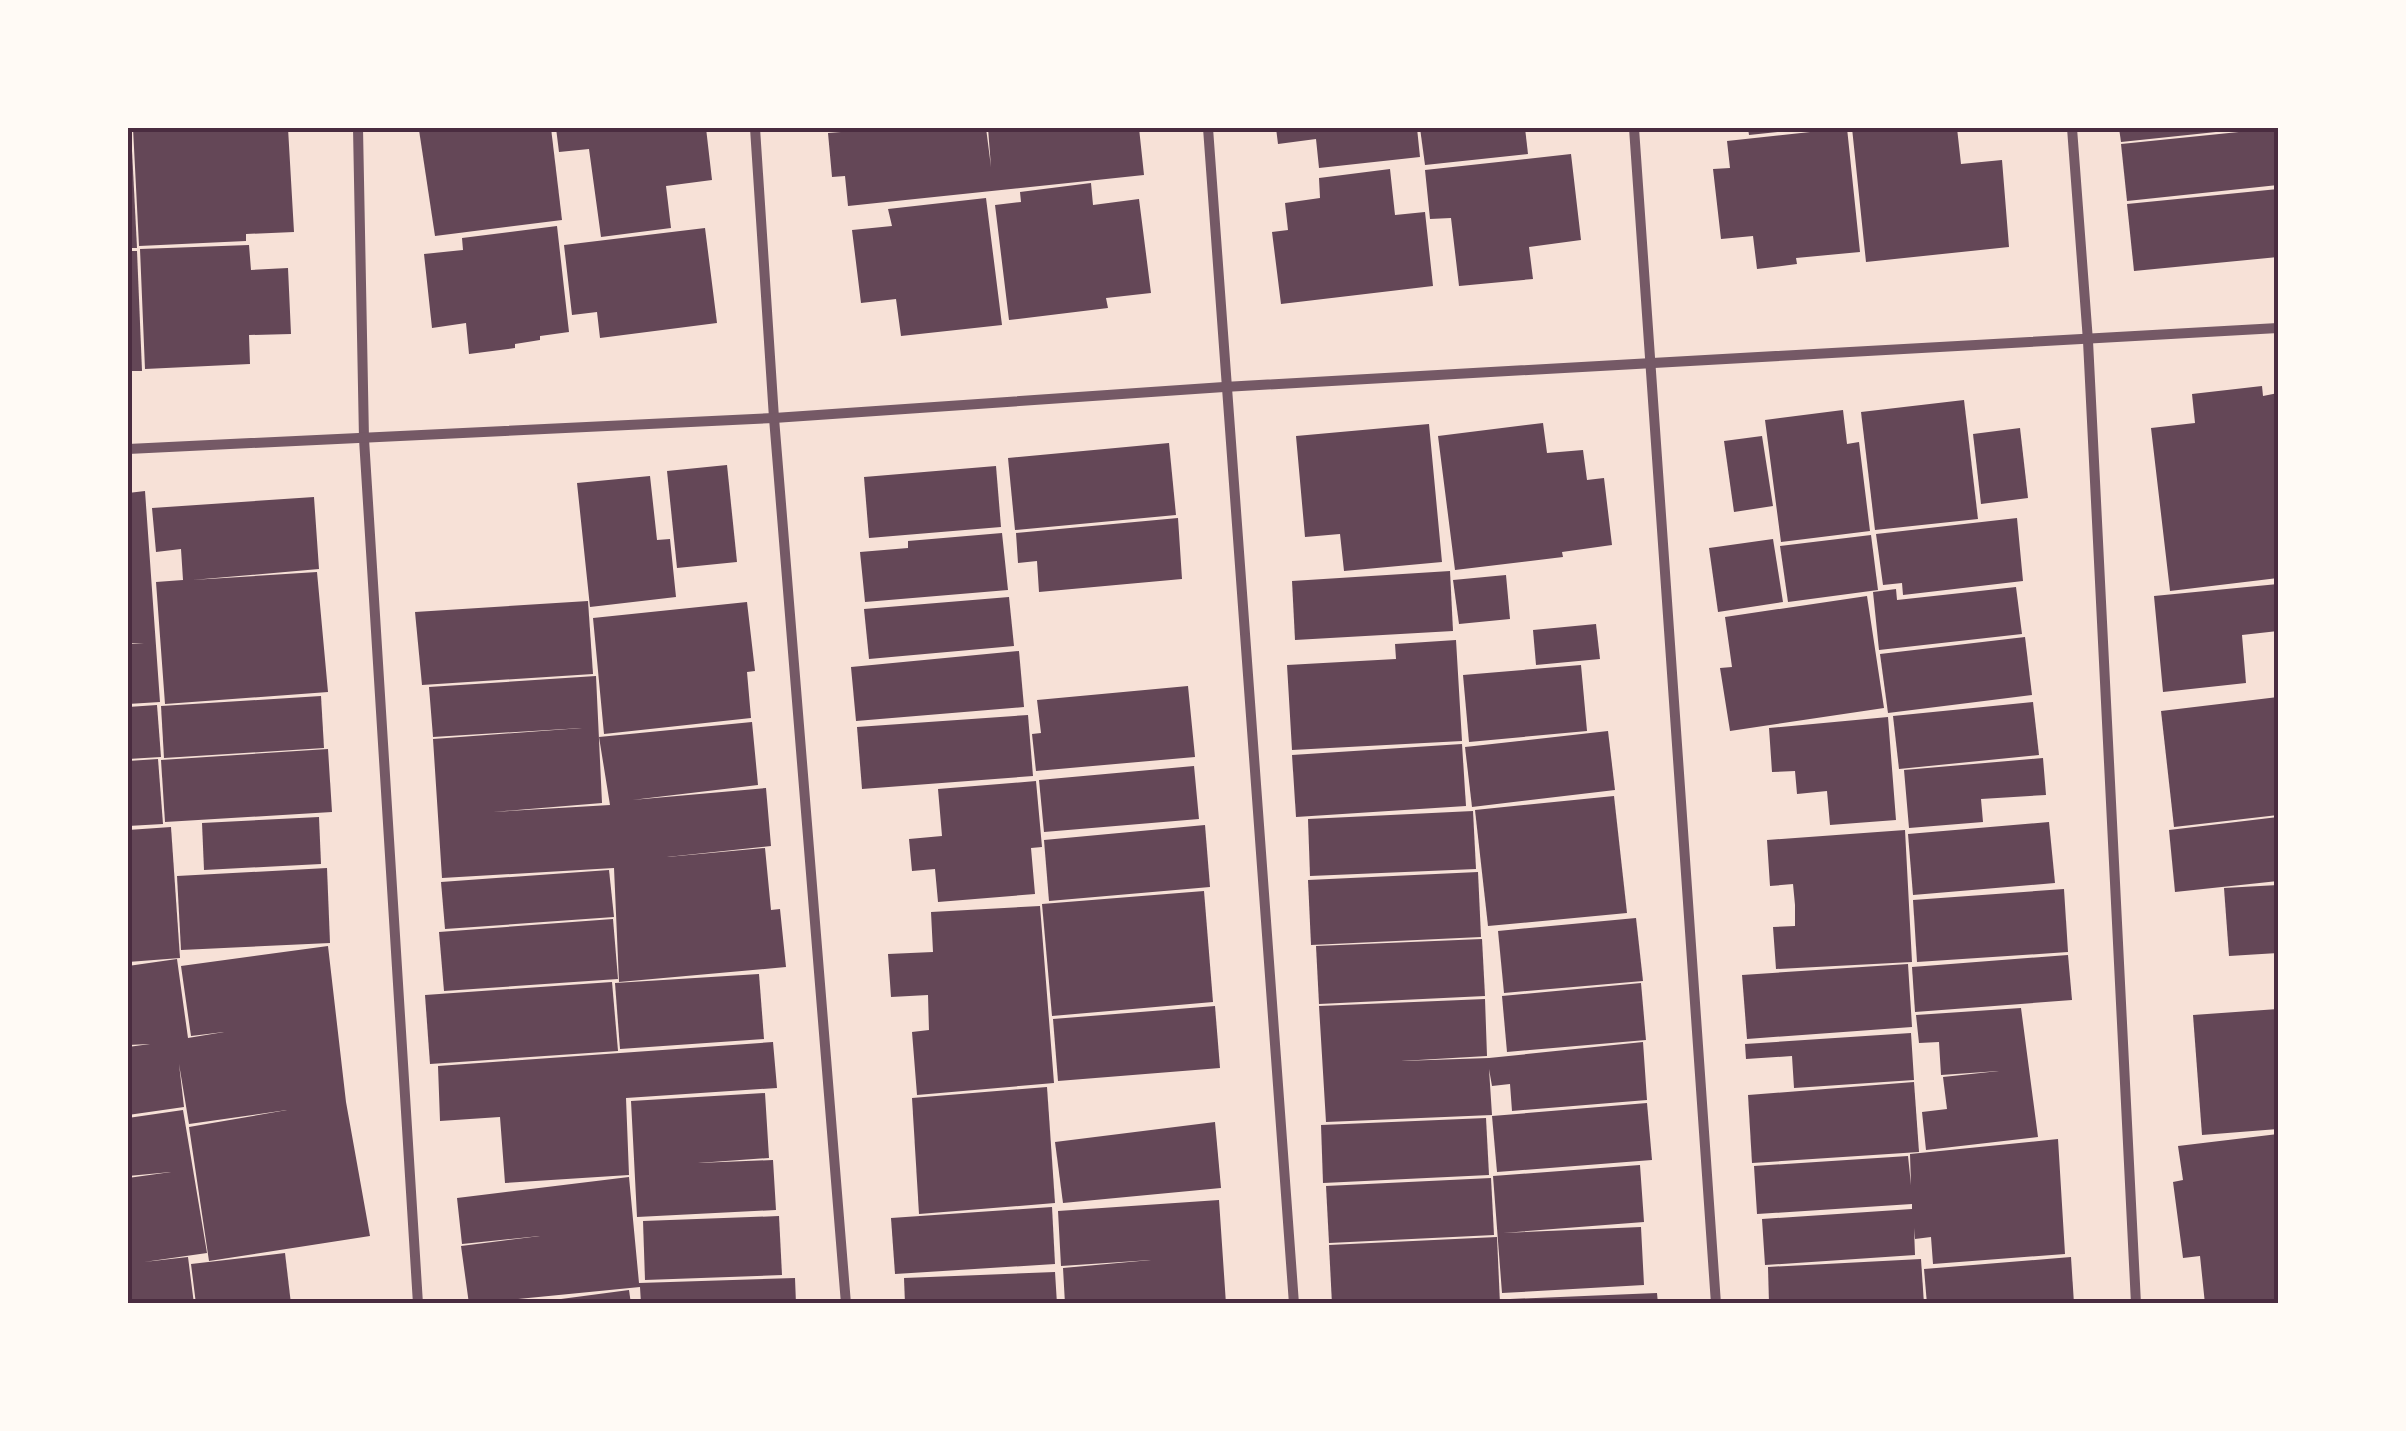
<svg xmlns="http://www.w3.org/2000/svg" width="2406" height="1431" font-family="'Asap Condensed',sans-serif">
<style>
.building{fill:#644757}
.lines{fill:none;stroke-linecap:round;stroke-linejoin:round}
.minor{stroke:#755966;stroke-width:10}
.neatline{fill:none;stroke:#4a2c40;stroke-width:4}
</style>
<rect width="100%" height="100%" fill="#f7e1d7"/>
<g class="building">
<polygon points="133,128 288,128 294,232 246,234 246,241 139,246"/>
<polygon points="440,128 551,128 562,220 435,236 419,130"/>
<polygon points="556,128 706,128 712,180 666,186 671,228 601,237 589,149 559,152"/>
<polygon points="840,128 986,128 991,167 988,128 1139,128 1144,175 848,206 845,176 832,177 828,133 841,132"/>
<polygon points="1276,128 1417,128 1420,157 1319,168 1316,139 1278,144"/>
<polygon points="1420,128 1525,128 1528,154 1425,165"/>
<polygon points="1748,128 1797,128 1797,130 1749,135"/>
<polygon points="1847,128 1860,252 1796,258 1797,264 1757,269 1753,236 1721,239 1713,169 1730,168 1727,141"/>
<polygon points="1852,128 1957,128 1961,164 2002,160 2009,247 1866,262"/>
<polygon points="2119,128 2235,128 2235,130 2121,142"/>
<polygon points="2278,128 2278,185 2127,201 2121,144"/>
<polygon points="131,131 137,248 128,248 128,132"/>
<polygon points="1571,154 1581,240 1529,247 1533,279 1459,286 1451,218 1430,219 1425,170"/>
<polygon points="1390,169 1395,215 1425,212 1433,286 1281,304 1272,232 1288,230 1285,203 1320,198 1319,178"/>
<polygon points="1091,183 1093,205 1139,199 1151,293 1106,298 1108,308 1009,320 995,205 1021,202 1020,192"/>
<polygon points="2278,189 2278,257 2134,271 2127,204"/>
<polygon points="986,198 1002,325 901,336 896,299 861,303 852,230 892,226 888,209"/>
<polygon points="557,226 569,332 540,336 540,340 515,344 515,348 469,354 466,323 432,328 424,254 463,250 462,238"/>
<polygon points="705,228 717,323 600,338 597,312 572,315 564,245"/>
<polygon points="249,245 251,270 288,268 291,334 249,335 250,364 145,369 140,249"/>
<polygon points="128,251 137,251 142,371 128,371"/>
<polygon points="2262,386 2263,396 2278,393 2278,578 2170,591 2151,428 2195,423 2192,394"/>
<polygon points="1964,400 1978,519 1875,530 1861,412"/>
<polygon points="1843,410 1847,444 1859,442 1870,531 1781,542 1765,420"/>
<polygon points="1543,423 1547,453 1583,450 1587,480 1604,478 1612,545 1562,552 1563,557 1455,570 1438,436"/>
<polygon points="1429,424 1442,562 1344,571 1340,534 1305,537 1296,436"/>
<polygon points="2020,428 2028,498 1981,504 1973,434"/>
<polygon points="1762,436 1773,506 1734,512 1724,441"/>
<polygon points="1169,443 1176,515 1015,530 1008,458"/>
<polygon points="727,465 737,562 677,568 667,471"/>
<polygon points="996,466 1001,527 869,538 864,477"/>
<polygon points="650,476 657,540 670,539 676,597 590,607 577,483"/>
<polygon points="145,491 160,702 128,704 128,644 144,643 128,643 128,493"/>
<polygon points="314,497 319,569 192,580 317,572 328,692 165,704 156,582 183,580 181,549 156,552 152,508"/>
<polygon points="1178,518 1182,579 1039,592 1037,561 1018,563 1016,533"/>
<polygon points="2017,518 2023,581 1903,595 1902,583 1883,585 1876,534"/>
<polygon points="1002,533 1008,590 865,602 860,552 908,548 908,541"/>
<polygon points="1871,535 1878,590 1788,602 1780,546"/>
<polygon points="1773,539 1783,602 1718,612 1709,548"/>
<polygon points="1450,571 1453,631 1295,640 1292,581"/>
<polygon points="1506,575 1510,619 1459,624 1453,580"/>
<polygon points="2278,584 2278,631 2242,635 2246,683 2163,692 2154,596"/>
<polygon points="2016,587 2022,634 1879,650 1873,592 1896,589 1897,600"/>
<polygon points="1867,596 1884,708 1730,731 1720,668 1732,667 1725,617"/>
<polygon points="1009,597 1014,646 869,659 864,609"/>
<polygon points="588,601 593,674 422,685 415,612"/>
<polygon points="747,602 755,671 747,672 751,718 604,734 593,618"/>
<polygon points="1596,624 1600,659 1536,665 1533,630"/>
<polygon points="2025,637 2032,695 1888,713 1880,654"/>
<polygon points="1456,640 1462,741 1292,750 1287,665 1396,659 1395,644"/>
<polygon points="1019,651 1024,707 856,721 851,667"/>
<polygon points="1581,665 1587,731 1469,742 1463,675"/>
<polygon points="596,676 602,803 493,812 610,805 599,737 752,722 758,785 632,800 766,788 771,846 667,857 765,848 771,910 780,909 786,967 619,982 614,868 442,878 433,739 582,728 433,737 429,687"/>
<polygon points="1188,686 1195,757 1036,771 1032,734 1041,733 1037,700"/>
<polygon points="321,696 324,748 164,758 161,706"/>
<polygon points="2278,697 2278,815 2174,827 2161,711"/>
<polygon points="2033,702 2039,755 1899,769 1893,716"/>
<polygon points="157,705 161,757 128,759 128,707"/>
<polygon points="1028,715 1033,776 862,789 857,727"/>
<polygon points="1888,717 1896,820 1830,825 1827,791 1797,794 1795,771 1772,772 1769,728"/>
<polygon points="1608,731 1615,790 1472,807 1465,747"/>
<polygon points="1462,744 1466,806 1296,817 1292,755"/>
<polygon points="328,749 332,812 165,822 161,760"/>
<polygon points="2043,758 2046,795 1981,799 1983,822 1909,828 1904,770"/>
<polygon points="158,759 163,824 128,826 128,761"/>
<polygon points="1194,766 1199,819 1044,832 1039,780"/>
<polygon points="1036,781 1042,847 1031,848 1035,894 938,902 935,869 912,871 909,839 942,836 938,789"/>
<polygon points="1614,796 1627,913 1488,926 1475,810"/>
<polygon points="1473,811 1476,869 1310,876 1308,819"/>
<polygon points="319,817 321,864 204,870 202,823"/>
<polygon points="2278,817 2278,881 2175,892 2169,830"/>
<polygon points="2049,822 2055,883 1913,895 1908,834"/>
<polygon points="1205,825 1210,887 1049,901 1044,840"/>
<polygon points="171,827 180,958 128,962 128,830"/>
<polygon points="1905,830 1912,962 1776,969 1773,927 1795,926 1795,905 1793,884 1770,886 1767,840"/>
<polygon points="327,868 330,943 181,950 177,876"/>
<polygon points="609,870 614,917 445,929 441,882"/>
<polygon points="1478,872 1481,937 1311,945 1308,880"/>
<polygon points="2278,885 2278,953 2229,956 2224,888"/>
<polygon points="2064,889 2068,952 1917,962 1913,900"/>
<polygon points="1204,891 1213,1002 1052,1016 1042,904"/>
<polygon points="1040,906 1054,1083 917,1095 912,1032 929,1030 928,995 891,997 888,954 933,952 931,912"/>
<polygon points="1636,918 1643,981 1504,993 1498,931"/>
<polygon points="613,919 618,979 444,991 439,932"/>
<polygon points="1482,939 1485,996 1319,1004 1316,946"/>
<polygon points="328,946 346,1102 370,1236 209,1261 189,1127 287,1110 189,1124 179,1064 184,1107 128,1115 128,1047 150,1044 128,1045 128,966 177,959 188,1038 224,1032 191,1036 181,966"/>
<polygon points="2068,955 2072,1000 1915,1012 1912,967"/>
<polygon points="1908,964 1912,1027 1747,1039 1742,975"/>
<polygon points="759,974 764,1039 620,1049 615,983"/>
<polygon points="612,982 618,1051 430,1064 425,995"/>
<polygon points="1641,983 1646,1040 1507,1052 1502,996"/>
<polygon points="1485,999 1487,1056 1401,1061 1489,1058 1643,1042 1647,1100 1512,1111 1510,1084 1492,1086 1489,1069 1492,1115 1326,1122 1319,1006"/>
<polygon points="1215,1006 1220,1068 1058,1081 1053,1019"/>
<polygon points="2021,1008 2038,1137 1926,1150 1922,1112 1947,1109 1943,1077 1999,1071 1941,1075 1939,1042 1919,1043 1916,1015"/>
<polygon points="2278,1009 2278,1129 2202,1135 2193,1015"/>
<polygon points="1911,1033 1914,1080 1794,1088 1792,1056 1746,1059 1745,1044"/>
<polygon points="773,1042 777,1088 626,1098 629,1175 505,1183 500,1117 440,1121 438,1066"/>
<polygon points="1914,1082 1919,1152 1752,1163 1748,1095"/>
<polygon points="1047,1087 1055,1203 919,1214 912,1098"/>
<polygon points="765,1093 769,1158 698,1163 773,1160 776,1210 637,1217 631,1101"/>
<polygon points="1647,1103 1652,1160 1497,1172 1492,1116"/>
<polygon points="183,1110 207,1253 144,1262 188,1257 194,1304 128,1304 128,1178 171,1172 128,1176 128,1118"/>
<polygon points="1486,1118 1489,1175 1323,1183 1321,1125"/>
<polygon points="1215,1122 1221,1188 1063,1203 1055,1142"/>
<polygon points="2278,1134 2278,1304 2205,1304 2200,1256 2183,1258 2173,1182 2183,1180 2178,1146"/>
<polygon points="2058,1139 2065,1254 1933,1264 1931,1237 1915,1239 1914,1228 1915,1255 1765,1265 1762,1219 1912,1209 1912,1204 1757,1214 1754,1166 1908,1156 1911,1185 1910,1154"/>
<polygon points="1640,1165 1644,1222 1503,1233 1641,1227 1644,1285 1502,1293 1493,1176"/>
<polygon points="629,1177 639,1283 795,1278 796,1304 641,1304 640,1287 469,1304 461,1246 540,1236 462,1244 457,1198"/>
<polygon points="1491,1178 1494,1235 1329,1243 1326,1186"/>
<polygon points="1219,1200 1226,1304 1065,1304 1063,1268 1151,1260 1061,1266 1058,1211"/>
<polygon points="1052,1207 1055,1264 895,1274 891,1218"/>
<polygon points="779,1216 782,1275 645,1280 643,1221"/>
<polygon points="1497,1237 1500,1304 1332,1304 1329,1245"/>
<polygon points="285,1253 291,1304 196,1304 191,1264"/>
<polygon points="2071,1257 2074,1304 1927,1304 1924,1269"/>
<polygon points="1921,1259 1924,1304 1769,1303 1768,1267"/>
<polygon points="1055,1272 1057,1304 905,1304 904,1278"/>
<polygon points="629,1290 631,1304 546,1304 546,1301"/>
<polygon points="1657,1293 1658,1304 1510,1304 1510,1299"/>
</g>
<g class="lines">
<g class="minor">
<polyline points="358,128 364,439 418,1304"/>
<polyline points="755,128 774,418 846,1304"/>
<polyline points="1208,128 1294,1304"/>
<polyline points="1634,128 1716,1304"/>
<polyline points="2072,128 2088,341 2136,1304"/>
<polyline points="128,449 774,418 1224,387 2278,328"/>
</g>
</g>
<rect width="2406" height="1431" fill="none" stroke="#fffaf5" stroke-width="260"/>
<rect x="130" y="130" width="2146" height="1171" class="neatline"/>
</svg>
